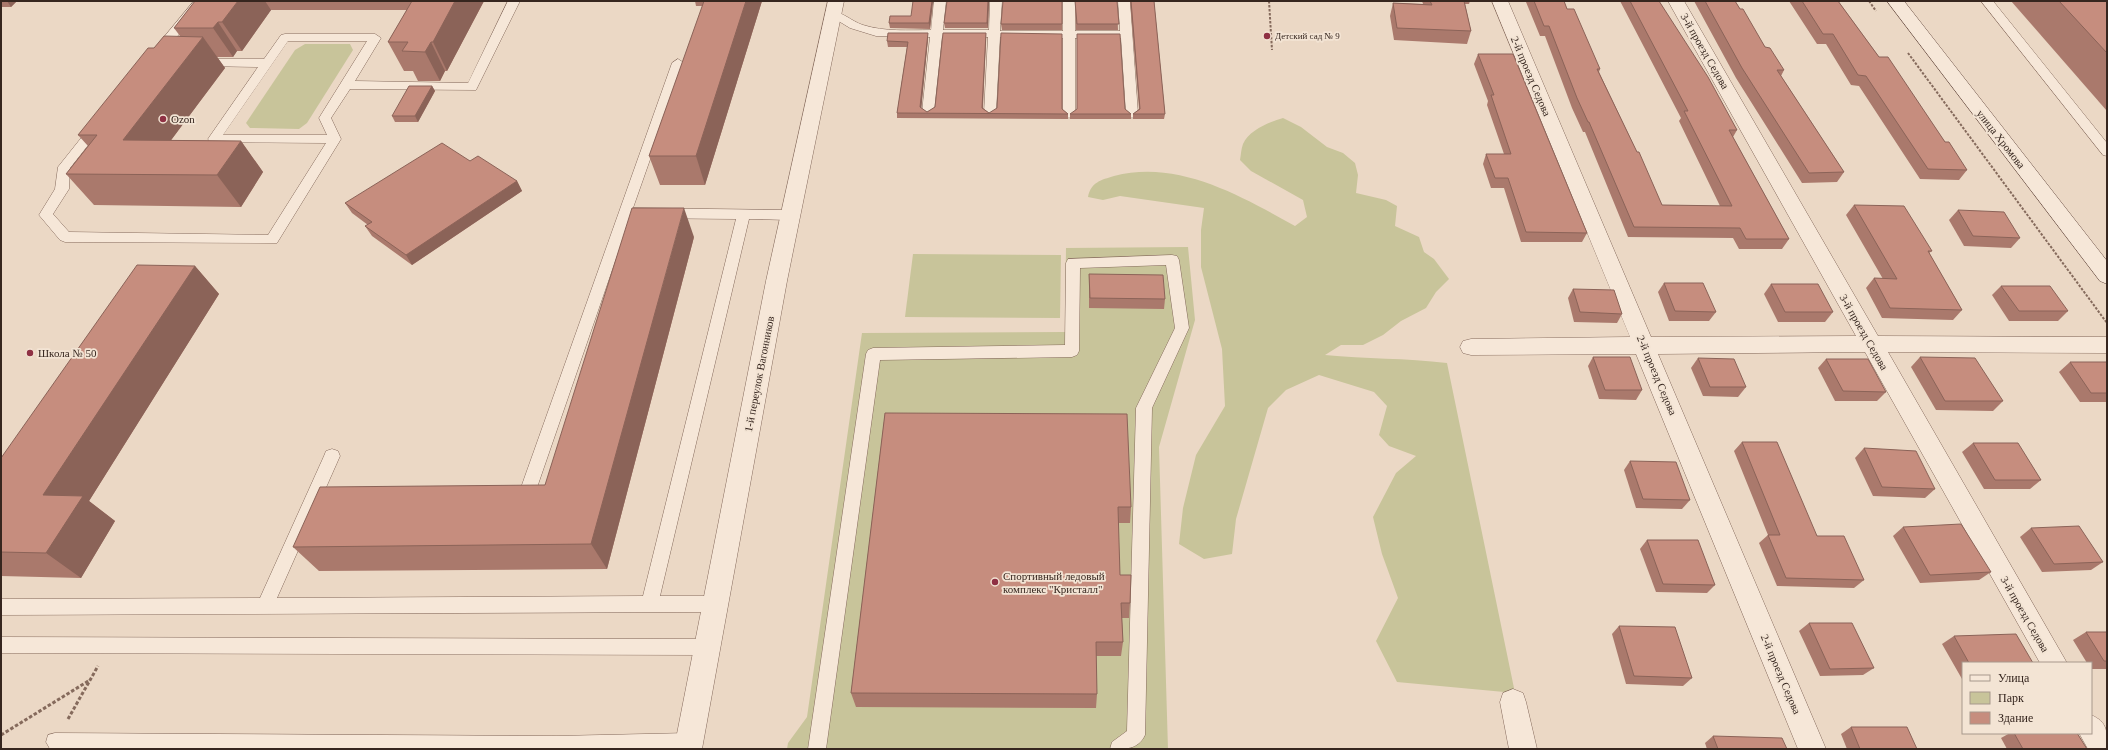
<svg xmlns="http://www.w3.org/2000/svg" width="2108" height="750" font-family="'Times New Roman',serif">
<style>
.green{fill:#c8c49a}
.lines{fill:none;stroke-linecap:round;stroke-linejoin:round}
.service-casing{stroke:#856a5c;stroke-width:1}
.minor-casing{stroke:#856a5c;stroke-width:1}
.secondary-casing{stroke:#664b40;stroke-width:1}
.path-far1{stroke:#856a5c;stroke-width:2;stroke-dasharray:2.5 1.5;stroke-linecap:butt}
.path{stroke:#856a5c;stroke-width:3;stroke-dasharray:3.5 2;stroke-linecap:butt}
.service{fill:#f6e7d8;fill-rule:evenodd}
.minor{fill:#f6e7d8;fill-rule:evenodd}
.secondary{fill:#f6e7d8;fill-rule:evenodd}
.wall{fill:#aa796c}
.shaded-wall{fill:#8b6358}
.building{fill:#c68d7e;stroke:#8b6358}
.poi-dot{fill:#8f3144;stroke:#f3e4d4;stroke-width:1.5}
.labels{text-anchor:middle;stroke-width:3.5;stroke-linejoin:round;paint-order:stroke}
.far-poi-label{font-size:9px;fill:#36261f;stroke:#f3e4d4;text-anchor:start}
.street-label{font-size:11px;fill:#36261f;stroke:#f3e4d4}
.poi-label{font-size:11px;fill:#36261f;stroke:#f3e4d4;text-anchor:start}
</style>
<rect width="100%" height="100%" fill="#ebd8c5"/>
<g class="green">
<polygon points="305,44 350,44 353,50 307,123 299,129 250,128 246,123 295,50"/>
<path d="M1283,118L1301,127L1327,147L1343,153L1355,163L1358,175L1356,193L1386,200L1397,206L1395,226L1419,237L1424,252L1434,259L1449,279L1436,292L1426,308L1401,321L1383,335L1363,345H1341L1325,355C1365,359 1406,358 1447,363L1515,693L1397,682L1376,641L1398,598L1382,554L1373,517L1396,473L1416,456L1389,446L1379,435L1387,406L1374,392L1319,375L1286,390L1268,408L1236,519L1232,554L1204,559L1179,544L1183,508L1196,455L1225,406L1222,349L1201,267V230L1204,208L1120,196L1103,200L1088,197C1091,182 1101,180 1114,176C1178,159 1241,196 1295,226L1307,217L1303,200L1251,171L1240,160C1241,155 1241,149 1243,144C1249,130 1269,122 1283,118Z"/>
<polygon points="1188,247 1195,320 1159,447 1168,749 787,749 788,743 807,717 862,333 1065,332 1066,248"/>
<polygon points="913,254 1061,255 1060,318 905,317"/>
</g>
<g class="lines">
<defs>
<g id="service">
<polygon points="194,1 206,1 162,55 154,55 152,52 154,49"/>
<path d="M508,1H520L476,90L350,89L331,118L341,139L277,243L65,242L60,240L39,215L55,189L58,167L93,123L97,122L103,126L70,168L69,189L53,214L69,232L268,235L326,143L210,142L208,139L210,136L258,67L201,66L195,62L197,59H264L281,35L285,34H375L381,38L355,81L468,83ZM288,41H367L319,118L327,135H223Z"/>
<path d="M934,1H946L943,30H989L990,1H1002L1000,31H1063V1H1075V31H1120L1118,1H1130L1138,114L1132,118L1126,114L1121,38H1075V114L1069,118L1063,114V38L1000,37L996,113L990,117L984,113L988,37H942L934,112L928,116L922,112L930,37L876,36L850,28L827,14L829,12C840,9 852,22 863,25C885,32 908,30 931,30Z"/>
<polygon points="1981,1 1993,1 2107,143 2107,156 2103,155"/>
<polygon points="678,59 684,63 633,208 790,210 795,212 797,215 795,218 790,220 749,219 660,596 714,596 720,598 723,604 720,610 714,612 1,615 1,599 260,598 324,456 326,451 332,449 338,451 340,456 277,598 643,596 736,219 630,218 532,502 530,507 524,509 514,507 512,502 514,497 518,496 672,63"/>
<path d="M1172,255L1177,256L1179,260L1189,328L1152,408L1145,735C1138,750 1125,749 1110,749L1112,742L1127,731L1136,408L1175,328L1166,265L1080,268L1079,351L1077,355L1072,357L880,360L826,749H808L866,354L868,350L873,348L1065,345L1066,263L1068,259Z"/>
<polygon points="1,637 706,639 712,641 715,647 712,653 706,655 1,653"/>
<polygon points="55,733 557,736 689,733 696,735 698,742 694,749 50,749 46,742 48,735"/>
</g>
<g id="minor">
<polygon points="828,1 844,1 787,281 702,749 674,749 766,281"/>
<polygon points="1492,1 1508,1 1651,337 1856,336 1668,1 1684,1 1878,336 2107,337 2107,353 1888,352 2067,663 2040,663 1865,352 1658,354 1826,749 1798,749 1636,354 1471,355 1463,353 1460,347 1463,341 1471,339 1630,337"/>
<polygon points="1513,689 1523,693 1526,702 1537,749 1509,749 1500,702 1503,693"/>
<path d="M2091,715C2108,722 2107,732 2107,749H2088L2079,733H2091Z"/>
</g>
<polygon id="secondary" points="1887,1 1904,1 2107,261 2107,284 2100,281"/>
</defs>
<use href="#service" class="service-casing"/>
<use href="#minor" class="minor-casing"/>
<use href="#secondary" class="secondary-casing"/>
<g class="path-far1">
<polyline points="1269,1 1272,50"/>
<polyline points="1869,1 1876,11"/>
<polyline points="1908,53 2107,323"/>
</g>
<g class="path">
<polyline points="68,719 98,666"/>
<polyline points="1,735 90,680"/>
</g>
<use href="#service" class="service"/>
<use href="#minor" class="minor"/>
<use href="#secondary" class="secondary"/>
</g>
<g class="wall">
<polygon points="1,1 17,1 11,7 1,7"/>
<polygon points="195,1 484,1 447,71 445,71 440,81 418,81 413,71 404,71 388,42 407,10 271,10 242,51 237,51 233,57 217,57 225,68 171,140 241,141 263,172 241,207 94,205 66,174 88,146 78,135 154,48 180,36 174,28"/>
<polygon points="695,1 762,1 705,185 660,185 649,156 703,6 696,6"/>
<polygon points="933,1 930,29 890,28 889,23 911,16"/>
<polygon points="947,1 989,1 988,28 945,28 944,23"/>
<polygon points="1062,1 1062,30 1002,30 1001,24"/>
<polygon points="1075,1 1117,1 1118,30 1076,30"/>
<polygon points="1130,1 1154,1 1165,114 1164,119 1133,119 1133,114 1139,109"/>
<polygon points="1422,1 1470,1 1469,4 1465,4 1471,31 1467,44 1394,40 1390,16 1393,3 1423,4"/>
<polygon points="1522,1 1564,1 1567,9 1600,69 1599,72 1662,205 1720,206 1679,121 1681,118 1620,1 1659,1 1737,130 1733,137 1789,239 1782,249 1739,249 1733,238 1628,237 1585,132 1583,132 1572,108 1545,36 1540,36 1526,2 1522,2"/>
<polygon points="1694,1 1735,1 1765,47 1784,70 1781,76 1844,172 1837,182 1802,183 1736,78"/>
<polygon points="1789,1 1838,1 1879,57 1967,170 1959,180 1920,179 1859,86 1851,85 1826,44 1817,44"/>
<polygon points="2011,1 2107,1 2107,111"/>
<polygon points="986,33 986,38 983,108 989,113 1062,109 1068,114 1068,119 897,118 897,113 907,47 888,47 887,41 928,38 921,108 927,112 935,107"/>
<polygon points="1478,54 1587,233 1582,242 1521,242 1504,188 1491,188 1483,164 1486,154 1504,154 1487,105 1488,101 1474,64"/>
<polygon points="432,86 435,91 418,122 395,122 392,116"/>
<polygon points="1125,109 1131,114 1131,119 1070,119 1070,114"/>
<polygon points="470,161 517,181 522,191 412,265 372,236 365,226 368,225 352,213 345,203"/>
<polygon points="1854,205 1932,251 1929,253 1962,310 1953,320 1882,318 1866,288 1874,278 1883,279 1846,215"/>
<polygon points="1958,210 2020,238 2011,248 1964,246 1949,220"/>
<polygon points="694,237 607,569 319,571 293,547 545,485"/>
<polygon points="195,266 219,294 89,501 115,521 81,578 1,576 1,458"/>
<polygon points="1089,274 1165,299 1164,309 1089,308"/>
<polygon points="1664,283 1716,312 1709,321 1669,321 1658,292"/>
<polygon points="1771,284 1833,312 1825,322 1778,322 1764,294"/>
<polygon points="2001,286 2068,311 2058,321 2009,321 1992,295"/>
<polygon points="1573,289 1622,314 1617,323 1574,322 1568,298"/>
<polygon points="1593,357 1642,390 1636,400 1599,399 1588,366"/>
<polygon points="1920,357 2003,401 1993,411 1936,410 1911,367"/>
<polygon points="1698,358 1746,387 1738,397 1703,396 1691,368"/>
<polygon points="1826,359 1886,392 1877,401 1835,401 1818,368"/>
<polygon points="2070,362 2107,362 2107,402 2080,402 2059,372"/>
<polygon points="885,413 1131,507 1130,523 1118,523 1120,575 1130,603 1129,618 1122,618 1123,642 1121,656 1096,656 1097,694 1096,708 856,707 851,693"/>
<polygon points="1742,442 1817,536 1864,580 1854,588 1777,586 1759,543 1768,535 1734,451"/>
<polygon points="1973,443 2041,480 2030,489 1984,489 1962,452"/>
<polygon points="1864,448 1935,489 1925,498 1873,496 1855,458"/>
<polygon points="1630,461 1690,500 1682,509 1636,508 1624,470"/>
<polygon points="1903,527 1991,572 1979,580 1920,583 1893,536"/>
<polygon points="2031,528 2103,562 2091,570 2042,572 2020,537"/>
<polygon points="1647,540 1715,585 1707,593 1656,592 1640,549"/>
<polygon points="1809,623 1874,668 1863,675 1820,676 1799,631"/>
<polygon points="1619,626 1692,678 1683,686 1626,684 1612,634"/>
<polygon points="2086,632 2107,632 2107,669 2091,669 2091,663 2087,663 2073,640"/>
<polygon points="1954,636 2033,663 1963,663 1963,679 1962,679 1942,644"/>
<polygon points="1851,727 1917,749 1847,749 1841,734"/>
<polygon points="2010,733 2077,733 2087,749 2007,749 2001,738"/>
<polygon points="1713,736 1787,749 1707,749 1705,743"/>
</g>
<g class="shaded-wall">
<polygon points="7,1 17,1 11,7"/>
<polygon points="238,1 265,1 271,10 242,51 222,22"/>
<polygon points="455,1 484,1 447,71 433,42"/>
<polygon points="746,1 762,1 705,185 696,156"/>
<polygon points="932,1 933,1 930,29 929,23"/>
<polygon points="988,1 989,1 988,28 987,23"/>
<polygon points="218,22 237,51 233,57 213,28"/>
<polygon points="928,33 928,38 921,112 920,107"/>
<polygon points="986,33 986,38 982,113 982,108"/>
<polygon points="203,37 225,68 148,171 123,140"/>
<polygon points="431,42 445,71 440,81 425,52"/>
<polygon points="432,86 435,91 418,122 415,116"/>
<polygon points="241,141 263,172 241,207 217,175"/>
<polygon points="517,181 522,191 412,265 406,255"/>
<polygon points="684,208 694,237 607,569 591,544"/>
<polygon points="195,266 219,294 89,501 115,521 81,578 46,553 43,495"/>
</g>
<g class="building">
<polygon points="195,1 238,1 222,22 218,22 213,28 174,28"/>
<polygon points="412,1 455,1 433,42 431,42 425,52 402,51 408,42 388,42"/>
<polygon points="704,1 746,1 696,156 649,156"/>
<polygon points="913,1 932,1 929,23 889,23 890,16 911,16"/>
<polygon points="947,1 988,1 987,23 944,23"/>
<polygon points="1003,1 1062,1 1062,24 1001,24"/>
<polygon points="1075,1 1117,1 1119,24 1077,24"/>
<polygon points="1131,1 1154,1 1165,114 1133,114 1140,109"/>
<polygon points="1430,1 1464,1 1471,31 1397,28 1393,3 1432,5"/>
<polygon points="1534,1 1564,1 1567,9 1574,9 1600,69 1597,69 1637,152 1639,152 1662,205 1732,206 1684,111 1688,111 1630,1 1659,1 1708,77 1737,130 1729,130 1789,239 1746,239 1740,228 1634,227 1589,122 1588,122 1577,98 1549,26 1544,26"/>
<polygon points="1705,1 1735,1 1740,9 1743,9 1765,47 1770,48 1784,70 1777,70 1844,172 1809,173 1742,68"/>
<polygon points="1802,1 1838,1 1879,57 1888,57 1945,142 1949,142 1967,170 1928,169 1866,76 1858,75 1833,34 1823,34"/>
<polygon points="2059,1 2107,1 2107,53"/>
<polygon points="888,33 928,33 920,107 927,112 935,107 943,33 986,33 982,108 989,113 997,108 1001,33 1062,34 1062,109 1068,114 897,113 908,42 887,41"/>
<polygon points="1077,34 1120,34 1125,109 1131,114 1070,114 1077,109"/>
<polygon points="164,36 203,37 123,140 241,141 217,175 66,174 97,135 78,135 148,48 154,48"/>
<polygon points="1478,54 1513,54 1587,233 1526,232 1508,178 1495,178 1486,154 1511,154 1491,95 1494,95"/>
<polygon points="409,86 432,86 415,116 392,116"/>
<polygon points="442,143 470,161 478,156 517,181 406,255 365,226 372,222 345,203"/>
<polygon points="1854,205 1904,206 1932,251 1928,251 1962,310 1890,308 1874,278 1897,279"/>
<polygon points="632,208 684,208 591,544 293,547 320,487 545,485"/>
<polygon points="1958,210 2004,212 2020,238 1973,236"/>
<polygon points="137,265 195,266 43,495 83,496 46,553 1,552 1,458"/>
<polygon points="1089,274 1163,275 1165,299 1090,298"/>
<polygon points="1664,283 1703,283 1716,312 1675,311"/>
<polygon points="1771,284 1818,284 1833,312 1785,312"/>
<polygon points="2001,286 2050,286 2068,311 2019,311"/>
<polygon points="1573,289 1614,290 1622,314 1580,312"/>
<polygon points="1593,357 1630,357 1642,390 1605,390"/>
<polygon points="1920,357 1975,358 2003,401 1945,401"/>
<polygon points="1698,358 1734,359 1746,387 1710,387"/>
<polygon points="1826,359 1868,359 1886,392 1843,391"/>
<polygon points="2070,362 2107,362 2107,393 2091,393"/>
<polygon points="885,413 1127,414 1131,507 1118,507 1120,575 1131,575 1130,603 1121,603 1123,642 1096,642 1097,694 851,693"/>
<polygon points="1742,442 1777,442 1817,536 1844,536 1864,580 1786,578 1768,535 1780,535"/>
<polygon points="1973,443 2018,443 2041,480 1995,480"/>
<polygon points="1864,448 1916,451 1935,489 1882,487"/>
<polygon points="1630,461 1676,462 1690,500 1643,499"/>
<polygon points="1961,524 1991,572 1930,575 1903,527"/>
<polygon points="2079,526 2103,562 2054,564 2031,528"/>
<polygon points="1647,540 1698,540 1715,585 1663,584"/>
<polygon points="1809,623 1852,623 1874,668 1830,669"/>
<polygon points="1619,626 1675,627 1692,678 1634,676"/>
<polygon points="2086,632 2107,632 2107,661 2104,661"/>
<polygon points="2016,634 2033,663 1969,663 1954,636"/>
<polygon points="1851,727 1907,727 1917,749 1860,749"/>
<polygon points="2014,733 2077,733 2087,749 2023,749"/>
<polygon points="1713,736 1782,738 1787,749 1718,749"/>
</g>
<g class="poi-dot">
<circle cx="1267" cy="36" r="4"/>
<circle cx="163" cy="119" r="4"/>
<circle cx="30" cy="353" r="4"/>
<circle cx="995" cy="582" r="4"/>
</g>
<g class="labels">
<g class="far-poi-label">
<text x="1275" y="39">Детский сад № 9</text>
</g>
<g class="street-label">
<text transform="translate(1705 51) rotate(60)" y="4">3-й проезд Седова</text>
<text transform="translate(1531 76) rotate(67)" y="4">2-й проезд Седова</text>
<text transform="translate(2001 139) rotate(52)" y="4">улица Хромова</text>
<text transform="translate(1864 332) rotate(60)" y="4">3-й проезд Седова</text>
<text transform="translate(759 374) rotate(-79)" y="4">1-й переулок Вагонников</text>
<text transform="translate(1657 375) rotate(67)" y="4">2-й проезд Седова</text>
<text transform="translate(2025 614) rotate(60)" y="4">3-й проезд Седова</text>
<text transform="translate(1781 674) rotate(67)" y="4">2-й проезд Седова</text>
</g>
<g class="poi-label">
<text x="171" y="123">Ozon</text>
<text x="38" y="357">Школа № 50</text>
<text x="1003" y="580">Спортивный ледовый<tspan x="1003" dy="13">комплекс "Кристалл"</tspan></text>
</g>
</g>
<rect width="2108" height="750" fill="none" stroke="#36261f" stroke-width="4"/>
<rect x="1962" y="662" width="130" height="72" fill="#f3e4d4" stroke="#a7988c"/>
<rect x="1970" y="675" width="20" height="6" fill="#f6e7d8" stroke="#a7988c"/>
<text x="1998" y="682" font-size="12" fill="#36261f">Улица</text>
<rect x="1970" y="692" width="20" height="12" fill="#c8c49a" stroke="#a7988c"/>
<text x="1998" y="702" font-size="12" fill="#36261f">Парк</text>
<rect x="1970" y="712" width="20" height="12" fill="#c68d7e" stroke="#a7988c"/>
<text x="1998" y="722" font-size="12" fill="#36261f">Здание</text>
</svg>
